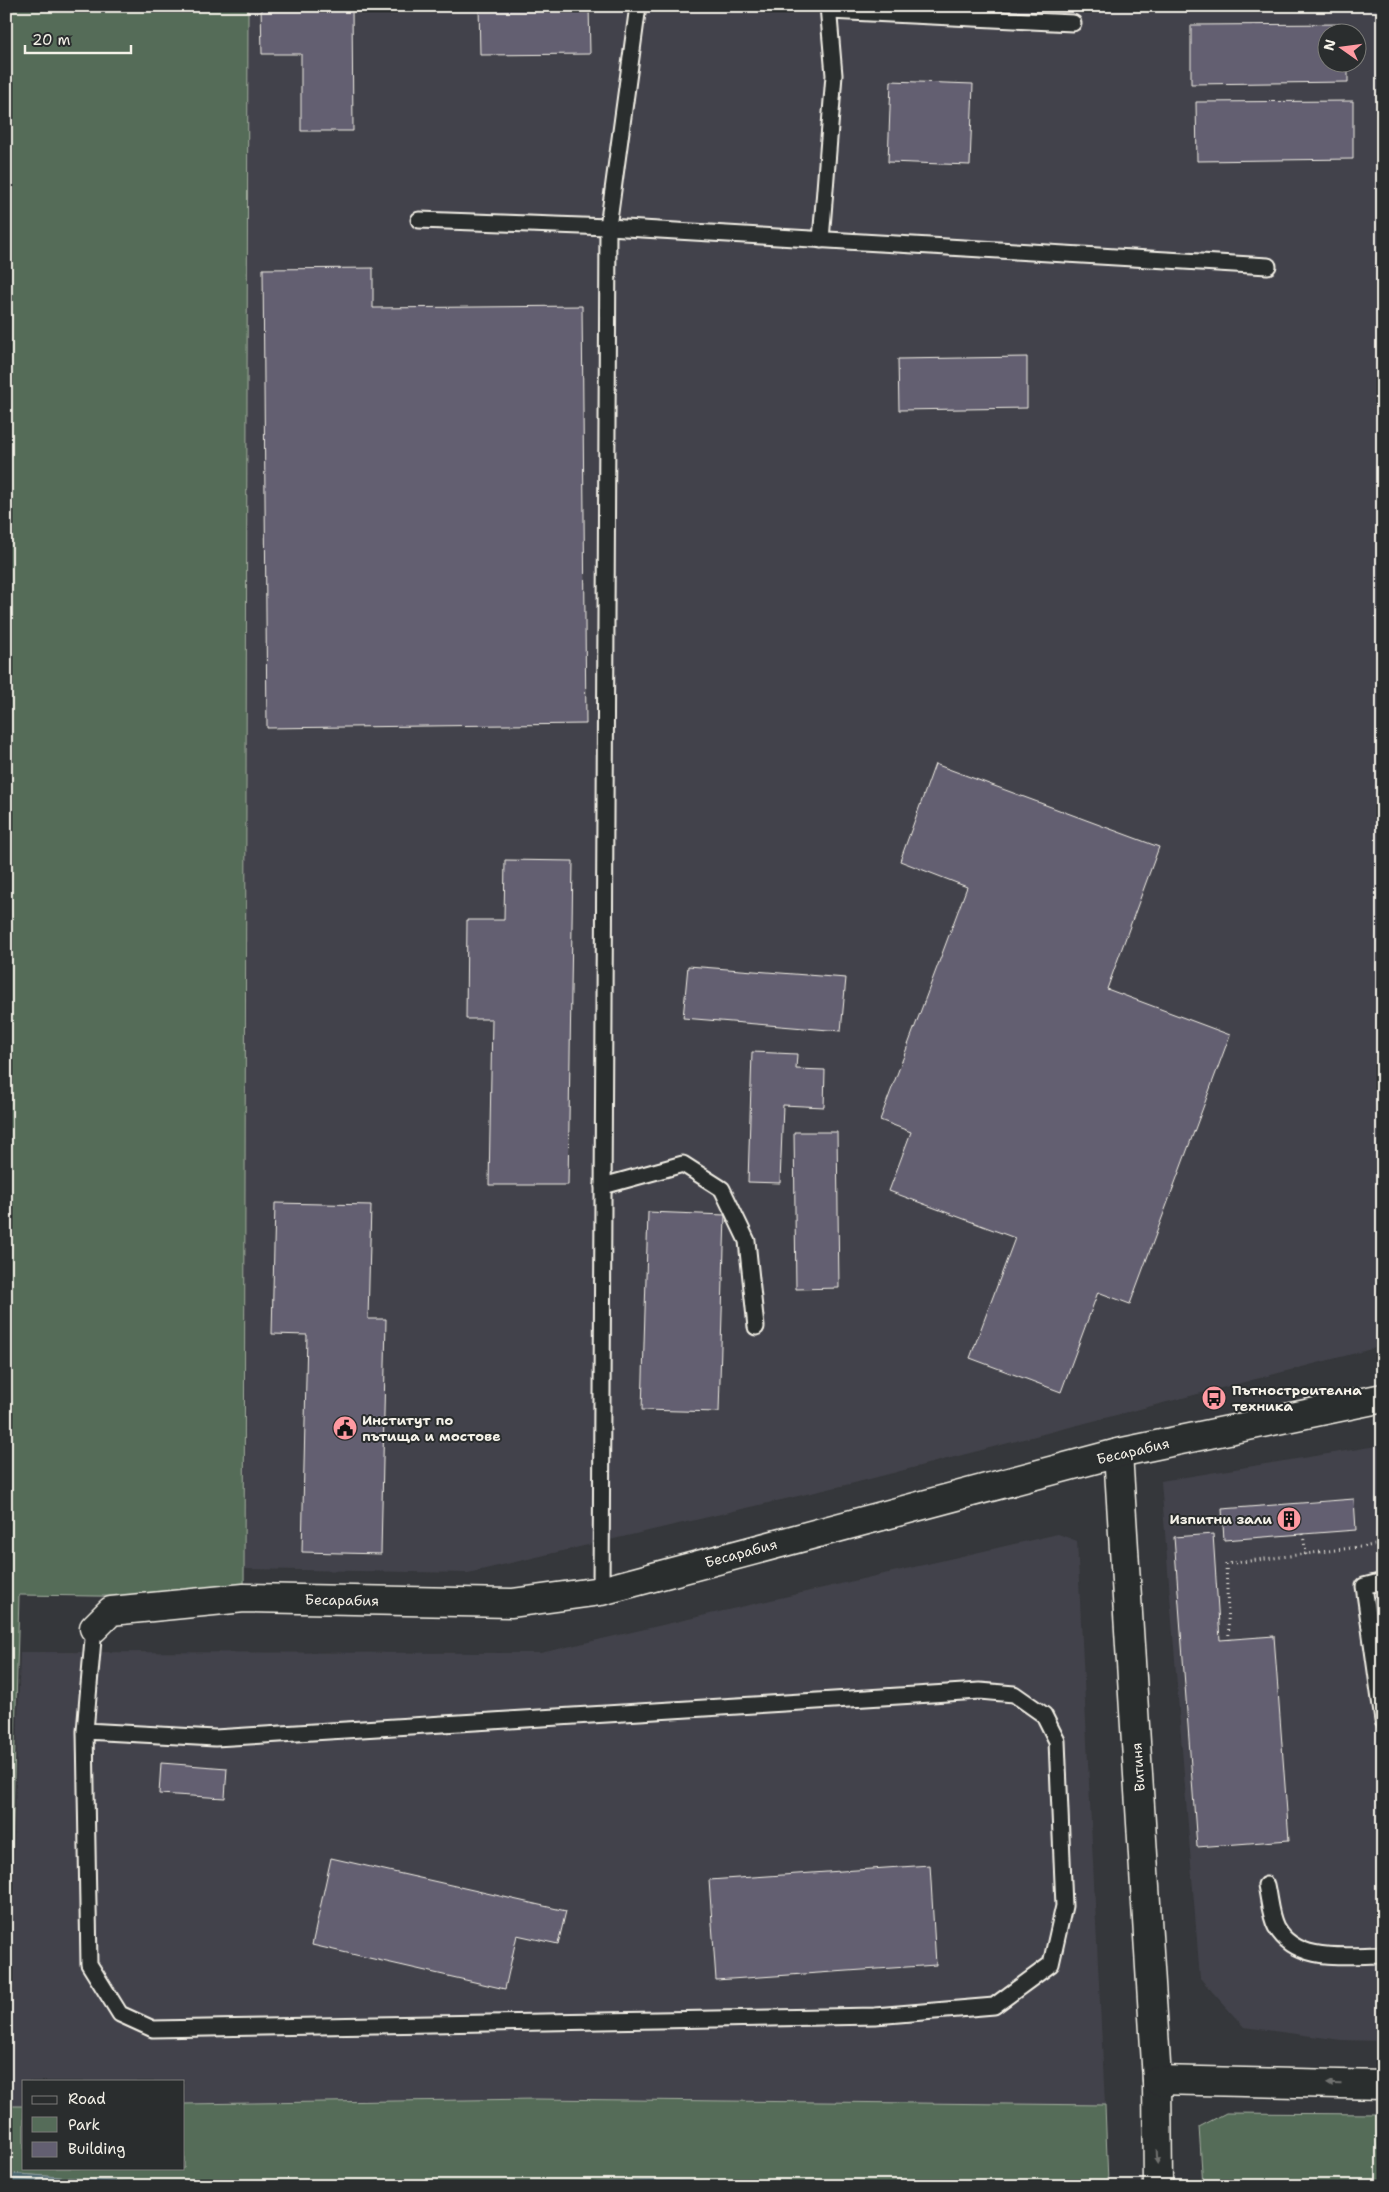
<svg xmlns="http://www.w3.org/2000/svg" width="1389" height="2192" font-family="'Shantell Sans',sans-serif">
<style>
.built{fill:#43434b;fill-rule:evenodd}
.green{fill:#556c59;stroke:#a4aea0}
.water{fill:#4d6772;stroke:#909ea1}
.lines{fill:none;stroke-linecap:round;stroke-linejoin:round}
.shore{stroke:#b1bab9;stroke-width:1}
.building{fill:#635f71;stroke:#f4f1e8}
.lane-casing{stroke:#f4f1e8;stroke-width:19}
.street-casing{stroke:#f4f1e8;stroke-width:31}
.path{stroke:#f4f1e8;stroke-width:3;stroke-dasharray:1 4;stroke-linecap:butt}
.lane{stroke:#2a2d2e;stroke-width:15}
.street{stroke:#2a2d2e;stroke-width:28}
.oneway{fill:#71726f}
.labels{text-anchor:middle;stroke-width:4;stroke-linejoin:round;paint-order:stroke}
.poi-label{font-size:14px;font-weight:bold;fill:#f4f1e8;stroke:#2a2d2e;text-anchor:start}
.street-label{font-size:14px;fill:#f4f1e8;stroke:#2a2d2e}
</style>
<rect width="100%" height="100%" fill="#35373b"/>
<filter id="ink" filterUnits="userSpaceOnUse"><feTurbulence type="fractalNoise" baseFrequency=".02" numOctaves="2"/><feDisplacementMap in="SourceGraphic" scale="10" xChannelSelector="R" yChannelSelector="G"/><feConvolveMatrix kernelMatrix="1 2 1 2 8 2 1 2 1" color-interpolation-filters="sRGB"/></filter>
<g filter="url(#ink)">
<g class="built">
<path d="M248,6H1383V1346L854,1483L468,1573L245,1569ZM1326,32H1356V62H1326Z"/>
<polygon points="1383,1445 1383,2041 1342,2040 1244,2027 1200,1978 1161,1481"/>
<polygon points="1058,1534 1077,1541 1105,2105 536,2099 184,2104 184,2081 24,2081 24,2106 6,2106 20,1652 541,1653"/>
</g>
<g class="green">
<polygon points="6,6 248,6 244,1598 19,1595 6,2074"/>
<polygon points="536,2099 1105,2105 1108,2183 1053,2186 823,2186 671,2180 477,2186 171,2186 6,2173 6,2106 24,2106 24,2168 184,2168 184,2104"/>
<polygon points="1226,2113 1383,2114 1383,2182 1314,2186 1203,2186 1199,2127"/>
</g>
<g class="water">
<polygon points="6,2173 164,2185 171,2186 6,2186"/>
<polygon points="671,2180 823,2186 477,2186"/>
<polygon points="1363,2182 1383,2182 1383,2186 1314,2186"/>
</g>
<g class="lines">
<g class="shore">
<polyline points="6,2178 108,2186"/>
<polyline points="638,2186 698,2186"/>
</g>
</g>
<g class="building">
<polygon points="261,6 352,6 353,131 301,131 301,54 262,54"/>
<polygon points="479,6 589,6 590,54 480,55"/>
<polygon points="1348,24 1348,32 1326,32 1326,62 1348,62 1348,82 1191,84 1191,25"/>
<polygon points="891,81 973,84 970,165 888,162"/>
<polygon points="1353,101 1353,159 1197,161 1196,102"/>
<polygon points="373,268 373,308 582,306 586,724 267,728 263,269"/>
<polygon points="1027,357 1027,408 899,410 898,359"/>
<polygon points="935,764 1159,847 1107,989 1230,1035 1130,1304 1098,1292 1061,1392 970,1358 1015,1238 889,1191 911,1132 880,1120 967,887 900,861"/>
<polygon points="505,860 573,861 568,1185 489,1185 492,1019 466,1019 467,920 504,920"/>
<polygon points="688,966 846,978 841,1031 683,1018"/>
<polygon points="752,1052 797,1054 796,1069 825,1070 824,1107 783,1105 780,1183 748,1182"/>
<polygon points="794,1132 837,1132 839,1288 796,1289"/>
<polygon points="275,1203 371,1205 368,1319 386,1319 381,1554 302,1552 307,1335 272,1334"/>
<polygon points="648,1212 725,1215 719,1412 642,1410"/>
<polygon points="1354,1499 1356,1530 1224,1540 1222,1509"/>
<polygon points="1213,1534 1220,1640 1274,1636 1289,1840 1197,1847 1174,1537"/>
<polygon points="161,1763 227,1768 225,1798 159,1794"/>
<polygon points="331,1858 566,1911 558,1944 517,1935 505,1989 312,1945"/>
<polygon points="930,1865 936,1965 716,1980 709,1880"/>
</g>
<g class="lines">
<defs>
<g id="lane">
<polyline points="829,11 1073,23"/>
<polyline points="419,220 608,227 1268,266"/>
<polyline points="821,240 834,75 828,6"/>
<polyline points="603,1186 683,1164 722,1189 747,1241 756,1327"/>
<polyline points="1383,1581 1364,1586 1383,1721"/>
<polyline points="601,1591 608,227 638,6"/>
<polyline points="85,1731 215,1738 980,1691 1014,1694 1044,1715 1057,1741 1064,1906 1051,1964 994,2006 875,2016 153,2029 120,2014 89,1964 85,1731 94,1628"/>
<path d="M1266,1885C1269,1898 1270,1916 1276,1927C1297,1964 1347,1955 1383,1955"/>
</g>
<g id="street">
<polyline points="1118,1453 1157,2080 1158,2186"/>
<polyline points="94,1628 111,1611 244,1598 512,1603 601,1591 1118,1453 1383,1398"/>
<polyline points="1157,2080 1383,2085"/>
</g>
</defs>
<use href="#lane" class="lane-casing"/>
<use href="#street" class="street-casing"/>
<g class="path">
<polyline points="1303,1534 1306,1555"/>
<polyline points="1229,1640 1226,1564 1383,1544"/>
</g>
<use href="#lane" class="lane"/>
<use href="#street" class="street"/>
</g>
<defs><path id="oneway-solid" d="M-6-.8H1V-3.2L6.5 0L1 3.2V.8H-6Z" transform="scale(1.25)"/></defs>
<g class="oneway">
<use href="#oneway-solid" transform="translate(1334 2084) rotate(-179)"/>
<use href="#oneway-solid" transform="translate(1157 2157) rotate(88)"/>
</g>
</g>
<defs>
<symbol id="bus-disc" viewBox="-11 -11 22 22"><circle r="9.5" fill="#ff9aa2" stroke="#2a2d2e"/><path d="M-5-6H5V4H4V6H2V4H-2V6H-4V4H-5ZM-3.5-4V0h7V-4ZM-3.5 1.2v1.5H-2V1.2ZM2 1.2v1.5H3.5V1.2Z" fill="#111"/></symbol>
<symbol id="civic-disc" viewBox="-11 -11 22 22"><circle r="9.5" fill="#ff9aa2" stroke="#2a2d2e"/><path d="M-.6-6.5H3V-4.5H.6V-3L4-1V1h2V6H-6V1h2V-1L-.6-3ZM-1.2 2.5V6h2.4V2.5Z" fill="#111"/></symbol>
<symbol id="building-disc" viewBox="-11 -11 22 22"><circle r="9.5" fill="#ff9aa2" stroke="#2a2d2e"/><path d="M-4-6H4V6H1V3H-1V6H-4ZM-2.5-4.3h1.7v1.8h-1.7ZM.8-4.3h1.7v1.8H.8ZM-2.5-1h1.7V.8h-1.7ZM.8-1h1.7V.8H.8Z" fill="#111"/></symbol>
</defs>
<g fill-rule="evenodd">
<use href="#bus-disc" x="1200" y="1384" width="28" height="28"/>
<use href="#civic-disc" x="331" y="1414" width="28" height="28"/>
<use href="#building-disc" x="1275" y="1505" width="28" height="28"/>
</g>
<g class="labels">
<g class="poi-label">
<text x="1232" y="1395">Пътностроителна<tspan x="1232" dy="16">техника</tspan></text>
<text x="362" y="1425">Институт по<tspan x="362" dy="16">пътища и мостове</tspan></text>
<text x="1272" y="1524" text-anchor="end">Изпитни зали</text>
</g>
<g class="street-label">
<text transform="translate(1133 1451) rotate(-13)" y="5">Бесарабия</text>
<text transform="translate(741 1553) rotate(-15)" y="5">Бесарабия</text>
<text transform="translate(342 1600) rotate(1)" y="5">Бесарабия</text>
<text transform="translate(1138 1767) rotate(-94)" y="5">Витиня</text>
</g>
</g>
<rect width="1389" height="2192" fill="none" stroke="#2a2d2e" stroke-width="25"/>
<rect x="12" y="12" width="1364" height="2167" fill="none" stroke="#f4f1e8" stroke-width="2" filter="url(#ink)"/>
<rect x="22" y="2080" width="162" height="90" fill="#2a2d2e" stroke="#7b7b78"/>
<rect x="32" y="2096" width="25" height="8" fill="#2a2d2e" stroke="#7b7b78"/>
<text x="68" y="2104" font-size="15" fill="#f4f1e8">Road</text>
<rect x="32" y="2117" width="25" height="15" fill="#556c59" stroke="#7b7b78"/>
<text x="68" y="2130" font-size="15" fill="#f4f1e8">Park</text>
<rect x="32" y="2142" width="25" height="15" fill="#635f71" stroke="#7b7b78"/>
<text x="68" y="2154" font-size="15" fill="#f4f1e8">Building</text>
<g transform="translate(1342 48) rotate(284)"><circle r="24" fill="#2a2d2e" stroke="#7b7b78"/>
<path d="M0-4L9 19L0 12L-9 19Z" fill="#ff9aa2"/>
<text y="-8" font-size="14" font-weight="bold" text-anchor="middle" fill="#f4f1e8">N</text>
</g>
<path d="M25 45v8h106v-8" fill="none" stroke="#f4f1e8" stroke-width="2.5"/>
<text x="32" y="45" font-size="15" fill="#f4f1e8" stroke="#2a2d2e" stroke-width="4" paint-order="stroke">20 m</text>
</svg>
